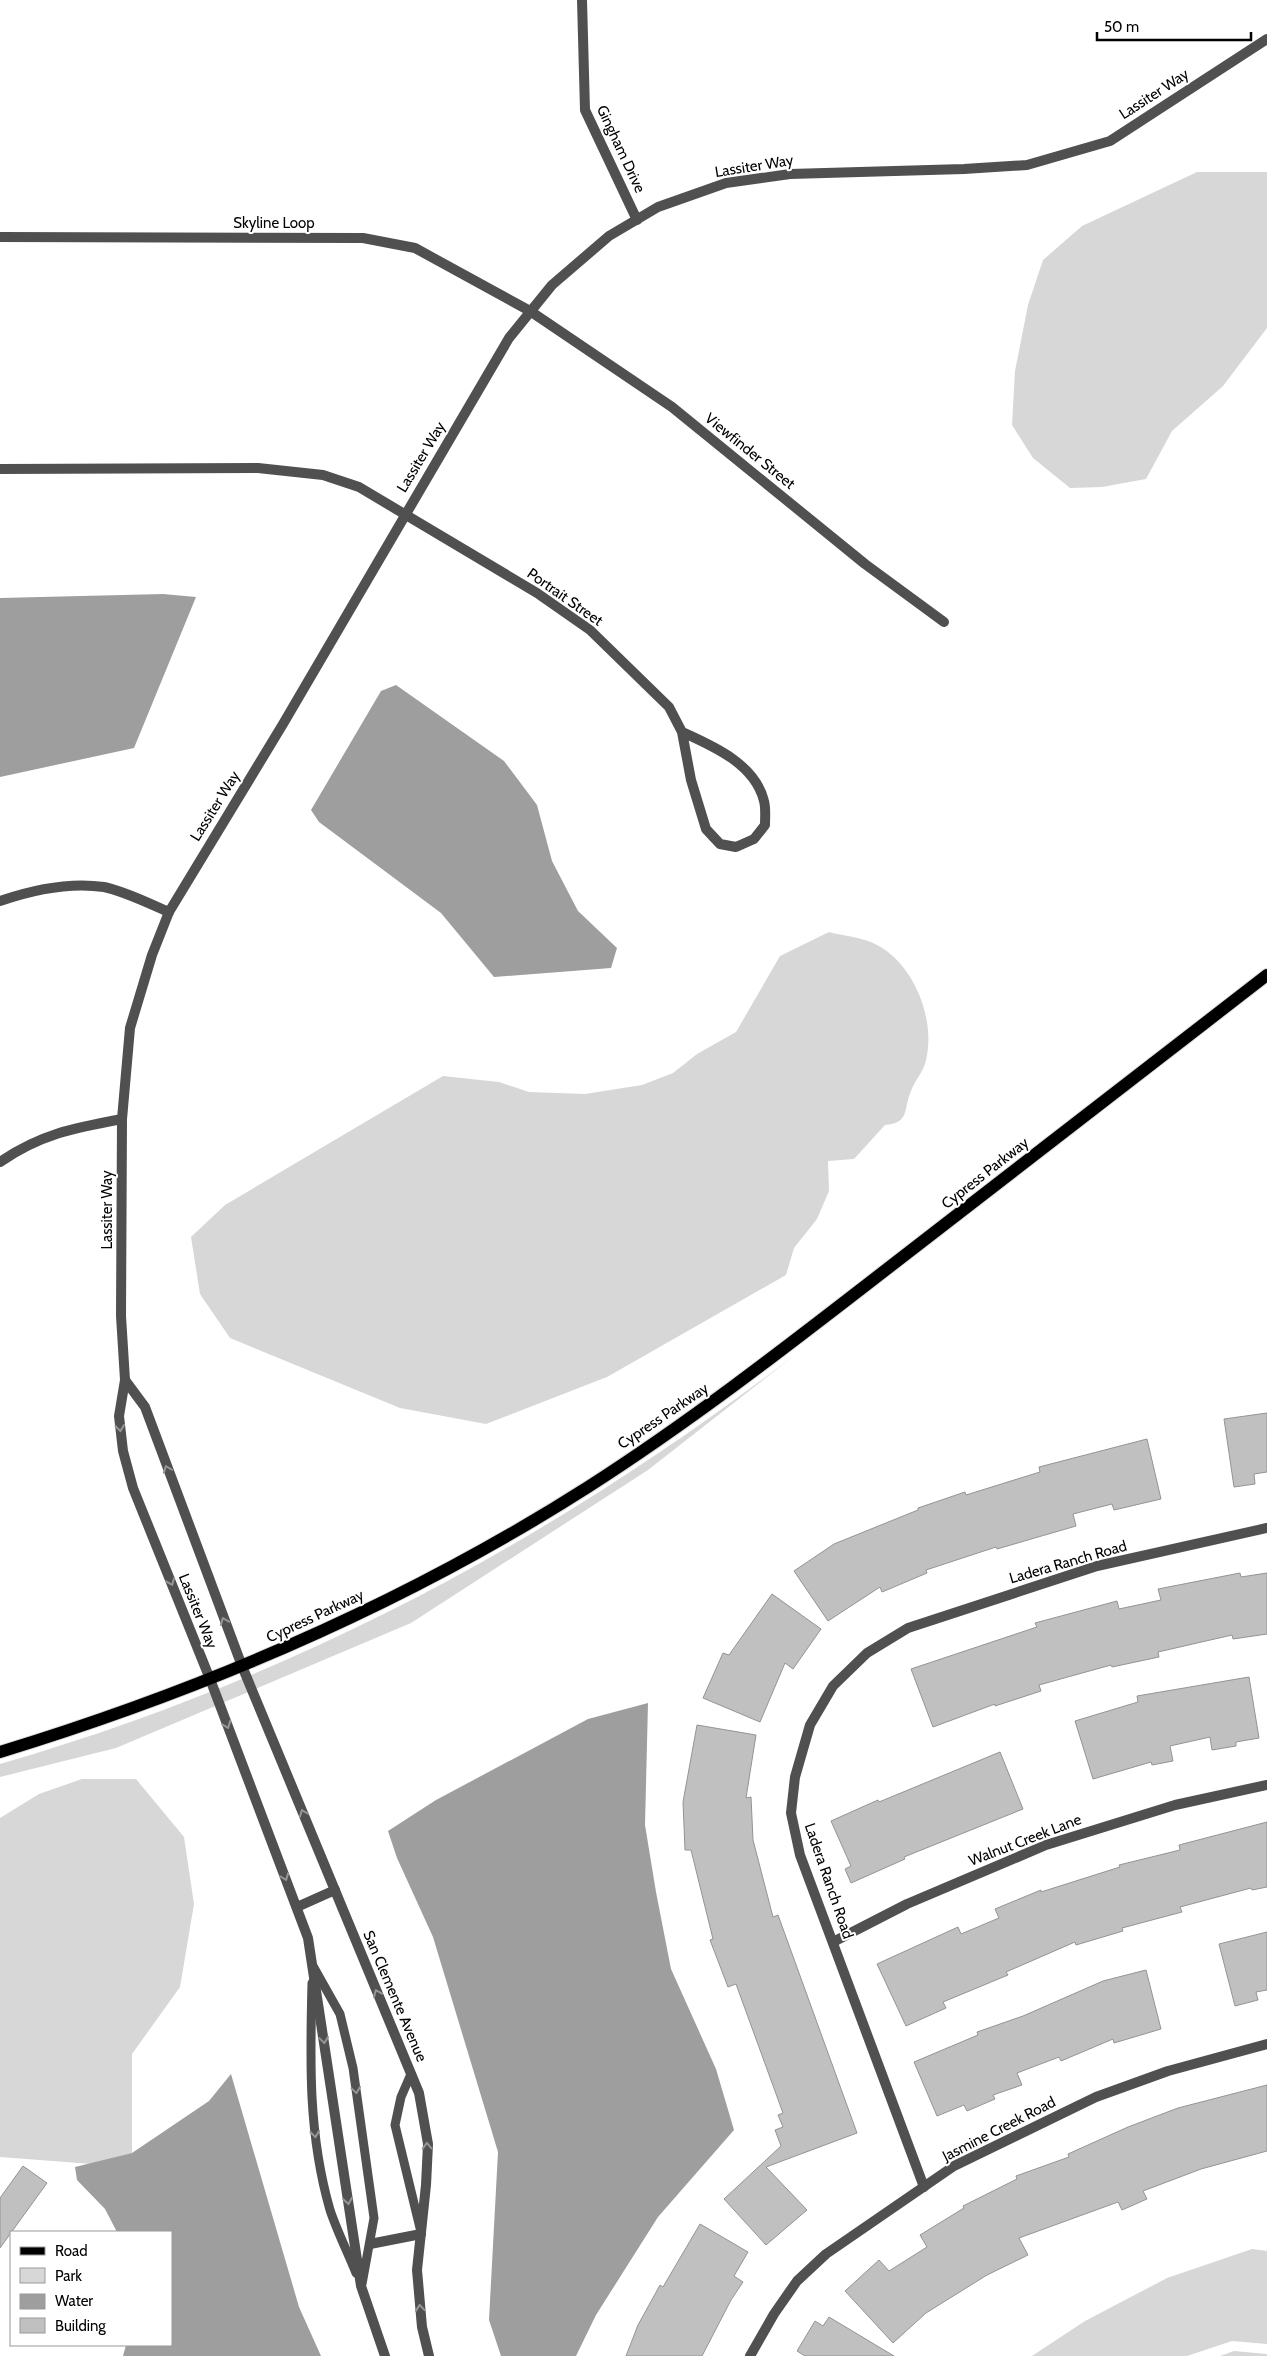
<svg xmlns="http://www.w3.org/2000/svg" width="1267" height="2356" font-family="Cabin,sans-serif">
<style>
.green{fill:#d7d7d7}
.water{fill:#9e9e9e}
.building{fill:#c0c0c0;stroke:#949494}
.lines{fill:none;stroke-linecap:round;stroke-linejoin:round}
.primary-casing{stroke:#dbdbdb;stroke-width:14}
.service{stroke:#505050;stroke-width:9}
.minor{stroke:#505050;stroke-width:10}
.primary{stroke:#000;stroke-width:12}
.oneway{stroke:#969696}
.labels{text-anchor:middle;stroke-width:4;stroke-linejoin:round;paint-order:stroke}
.street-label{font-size:15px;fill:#000;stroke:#fff}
</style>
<rect width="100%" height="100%" fill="#fff"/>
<g class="green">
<polygon points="1197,172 1267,172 1267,328 1223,386 1172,431 1146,479 1102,487 1070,488 1033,458 1012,425 1015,371 1028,305 1043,260 1082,226"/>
<path d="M829,932C843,936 863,937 877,945C914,964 936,1020 926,1060C924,1071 915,1080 911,1091C903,1110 910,1123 885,1125L854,1159L828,1161L829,1191L817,1219L794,1248L786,1275L607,1377L486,1424L400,1408L230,1338L200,1294L191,1237L225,1205L443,1076L499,1082L529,1092L585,1094L642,1085L673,1073L697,1054L736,1032L780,956Z"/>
<path d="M800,1351L648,1470L411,1623L116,1748L0,1777V1764C297,1678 555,1539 800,1351Z"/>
<polygon points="82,1779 136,1779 184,1837 194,1904 180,1987 132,2054 132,2153 92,2164 0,2157 0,1818 39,1794"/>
<polygon points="1252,2249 1267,2251 1267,2344 1232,2341 1187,2356 1032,2356 1085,2321 1167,2278"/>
<polygon points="1234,2351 1267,2354 1267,2356 1220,2356"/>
</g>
<g class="water">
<polygon points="163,594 196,597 134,748 0,777 0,598"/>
<polygon points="396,685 504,761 537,805 552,861 578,911 617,948 611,968 494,977 441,913 319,822 311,810 381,691"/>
<polygon points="648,1703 645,1825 656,1892 671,1969 716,2069 734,2130 658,2217 596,2315 576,2356 501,2356 489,2320 498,2152 433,1937 397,1858 388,1831 436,1800 588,1719"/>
<polygon points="231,2074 299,2307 321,2356 123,2356 126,2345 171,2345 171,2232 117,2232 105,2209 77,2180 75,2167 132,2153 209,2101"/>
</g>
<g class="building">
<polygon points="1267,1413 1267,1472 1254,1474 1255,1484 1234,1487 1224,1419"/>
<polygon points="1147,1439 1161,1499 1114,1510 1112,1504 1073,1514 1076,1526 997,1549 996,1547 926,1570 927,1573 882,1592 880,1587 828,1621 794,1571 834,1544 918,1510 918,1508 965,1492 966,1495 1040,1472 1039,1467"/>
<polygon points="1240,1573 1241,1577 1267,1573 1267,1634 1233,1639 1232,1635 1158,1652 1159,1657 1112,1667 1111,1665 1039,1685 1041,1691 995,1706 995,1704 933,1727 911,1669 1037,1627 1035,1623 1117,1601 1119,1609 1161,1600 1158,1589"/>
<polygon points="772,1594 821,1629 793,1669 785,1663 760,1722 703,1698 723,1653 729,1655"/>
<polygon points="1249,1677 1259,1738 1236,1742 1236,1746 1212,1750 1210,1737 1170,1746 1173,1761 1152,1765 1151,1762 1093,1779 1075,1721 1138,1702 1137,1696"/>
<polygon points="697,1725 756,1735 746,1798 751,1797 753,1840 773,1917 778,1915 857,2133 766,2167 807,2210 766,2245 724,2199 781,2146 775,2130 783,2127 778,2115 783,2113 736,1984 728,1987 710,1940 713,1939 691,1850 685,1850 683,1802"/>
<polygon points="1000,1752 1023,1809 904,1857 905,1859 851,1883 845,1869 851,1866 831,1821 878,1800 879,1802"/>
<polygon points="1267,1822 1267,1887 1252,1890 1251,1888 1180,1907 1182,1912 1122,1928 1123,1931 1076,1945 1075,1942 1006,1972 1008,1975 943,2002 946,2008 906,2026 877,1964 958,1927 961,1934 999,1918 995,1909 1041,1890 1041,1892 1120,1867 1119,1865 1180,1850 1179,1845"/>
<polygon points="1267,1932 1267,1990 1256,1992 1258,2000 1235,2006 1219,1944"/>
<polygon points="1146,1970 1161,2029 1114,2043 1113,2039 1061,2061 1059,2057 1017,2073 1022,2085 993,2095 995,2099 967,2111 964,2105 937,2116 914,2062 978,2035 977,2032 1023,2016 1103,1981"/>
<polygon points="1267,2085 1267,2151 1201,2169 1143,2191 1147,2199 1122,2210 1118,2202 1019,2238 1028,2255 987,2275 926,2313 893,2343 845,2291 879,2260 889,2271 927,2247 920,2235 964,2208 963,2206 1017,2179 1016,2176 1069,2157 1068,2154 1128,2127 1178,2108"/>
<polygon points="23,2166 47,2183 0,2248 0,2198"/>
<polygon points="700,2224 748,2252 734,2276 743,2282 731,2300 702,2356 626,2356 638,2325 660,2285 663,2287"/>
<polygon points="829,2317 894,2356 805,2356 797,2351 815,2321 823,2326"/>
</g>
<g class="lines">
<defs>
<path id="primary" d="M0,1752C206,1689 406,1603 588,1487C688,1423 781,1351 874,1279C1006,1178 1136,1076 1267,975"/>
</defs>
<use href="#primary" class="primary-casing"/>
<g class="service">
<polyline points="313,1966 340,2014 353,2068 374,2218 362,2284"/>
<path d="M312,1983C310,2061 308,2134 330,2210C337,2231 348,2253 356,2273"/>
<polyline points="411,2074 401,2097 395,2125 420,2228"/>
</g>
<g class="minor">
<polyline points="582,0 585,110 637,220"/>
<polyline points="0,237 363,238 415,248 530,311 672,407 865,564 944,622"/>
<path d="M0,469L258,468L323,475L359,487L537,593L590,630L669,707L682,732L691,780L706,829L720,844L736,847L754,839L765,825C765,817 766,808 764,801C755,764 713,746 682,732"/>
<path d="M0,901C32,890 70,882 104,887C124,891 150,904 169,912"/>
<path d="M0,1162C41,1134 74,1128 122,1119"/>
<polyline points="125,1380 145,1407 242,1666 419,2093 428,2144 426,2185 417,2270 422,2327 429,2356"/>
<polyline points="297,1907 335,1890"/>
<polyline points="833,1942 907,1904 1046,1845 1175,1805 1267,1785"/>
<polyline points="924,2187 800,1855 791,1813 795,1777 810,1725 833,1686 867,1653 908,1628 1097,1566 1267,1528"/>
<polyline points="370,2244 421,2234"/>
<polyline points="385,2356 361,2286 308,1938 210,1679 133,1488 123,1451 119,1416 125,1380 121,1316 122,1119 130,1028 152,955 169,912 283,724 509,338 552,285 609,236 658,207 726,183 790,174 964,169 1027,165 1110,141 1267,39"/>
<polyline points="750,2356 774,2314 797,2281 826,2254 954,2166 1096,2097 1168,2071 1267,2044"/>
</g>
<use href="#primary" class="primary"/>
</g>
<defs><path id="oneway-chevron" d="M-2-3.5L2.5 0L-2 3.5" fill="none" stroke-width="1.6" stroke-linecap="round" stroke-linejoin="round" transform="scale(1.25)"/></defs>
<g class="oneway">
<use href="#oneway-chevron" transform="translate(120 1428) rotate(84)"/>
<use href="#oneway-chevron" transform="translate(167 1469) rotate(-111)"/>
<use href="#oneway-chevron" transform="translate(171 1582) rotate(68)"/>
<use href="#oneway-chevron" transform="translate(224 1621) rotate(-112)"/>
<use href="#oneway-chevron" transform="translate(227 1725) rotate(69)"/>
<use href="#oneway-chevron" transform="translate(303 1813) rotate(-112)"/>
<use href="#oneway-chevron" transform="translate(285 1877) rotate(69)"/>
<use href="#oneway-chevron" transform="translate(377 1993) rotate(-113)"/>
<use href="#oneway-chevron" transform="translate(324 2040) rotate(82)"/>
<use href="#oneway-chevron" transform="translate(356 2090) rotate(82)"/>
<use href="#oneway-chevron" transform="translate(315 2134) rotate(84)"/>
<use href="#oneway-chevron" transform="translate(427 2146) rotate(-92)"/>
<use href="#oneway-chevron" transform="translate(348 2201) rotate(81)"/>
<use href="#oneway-chevron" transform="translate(420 2308) rotate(-95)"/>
</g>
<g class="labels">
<g class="street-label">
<text transform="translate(1154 94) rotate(-33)" y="5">Lassiter Way</text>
<text transform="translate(621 149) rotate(65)" y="5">Gingham Drive</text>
<text transform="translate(754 166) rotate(-9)" y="5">Lassiter Way</text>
<text x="274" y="228">Skyline Loop</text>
<text transform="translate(750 451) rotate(39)" y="5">Viewfinder Street</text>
<text transform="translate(421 457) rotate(-59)" y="5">Lassiter Way</text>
<text transform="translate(565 597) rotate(35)" y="5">Portrait Street</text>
<text transform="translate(215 806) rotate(-58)" y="5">Lassiter Way</text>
<text transform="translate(985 1173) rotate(-38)" y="5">Cypress Parkway</text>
<text transform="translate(107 1210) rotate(-90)" y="5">Lassiter Way</text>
<text transform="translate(663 1416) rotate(-34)" y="5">Cypress Parkway</text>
<text transform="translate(1068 1562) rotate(-16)" y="5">Ladera Ranch Road</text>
<text transform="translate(198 1611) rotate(68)" y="5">Lassiter Way</text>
<text transform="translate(315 1616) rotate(-25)" y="5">Cypress Parkway</text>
<text transform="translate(1025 1840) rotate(-21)" y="5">Walnut Creek Lane</text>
<text transform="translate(829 1881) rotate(71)" y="5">Ladera Ranch Road</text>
<text transform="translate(395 1996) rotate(67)" y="5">San Clemente Avenue</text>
<text transform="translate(999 2129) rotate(-27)" y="5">Jasmine Creek Road</text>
</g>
</g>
<rect x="10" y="2231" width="162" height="115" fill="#ffffff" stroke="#999999"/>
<rect x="20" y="2247" width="25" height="8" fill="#000000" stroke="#999999"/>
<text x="55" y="2256" font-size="15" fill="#000000">Road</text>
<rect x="20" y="2268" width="25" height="15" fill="#d7d7d7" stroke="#999999"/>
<text x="55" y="2281" font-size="15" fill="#000000">Park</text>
<rect x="20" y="2294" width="25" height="15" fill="#9e9e9e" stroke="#999999"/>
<text x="55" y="2306" font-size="15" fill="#000000">Water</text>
<rect x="20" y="2318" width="25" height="15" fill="#c0c0c0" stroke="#999999"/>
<text x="55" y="2331" font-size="15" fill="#000000">Building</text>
<path d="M1097 32v8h154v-8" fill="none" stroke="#000000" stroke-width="2.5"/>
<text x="1104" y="32" font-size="15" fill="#000000" stroke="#ffffff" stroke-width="4" paint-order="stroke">50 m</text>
</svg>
